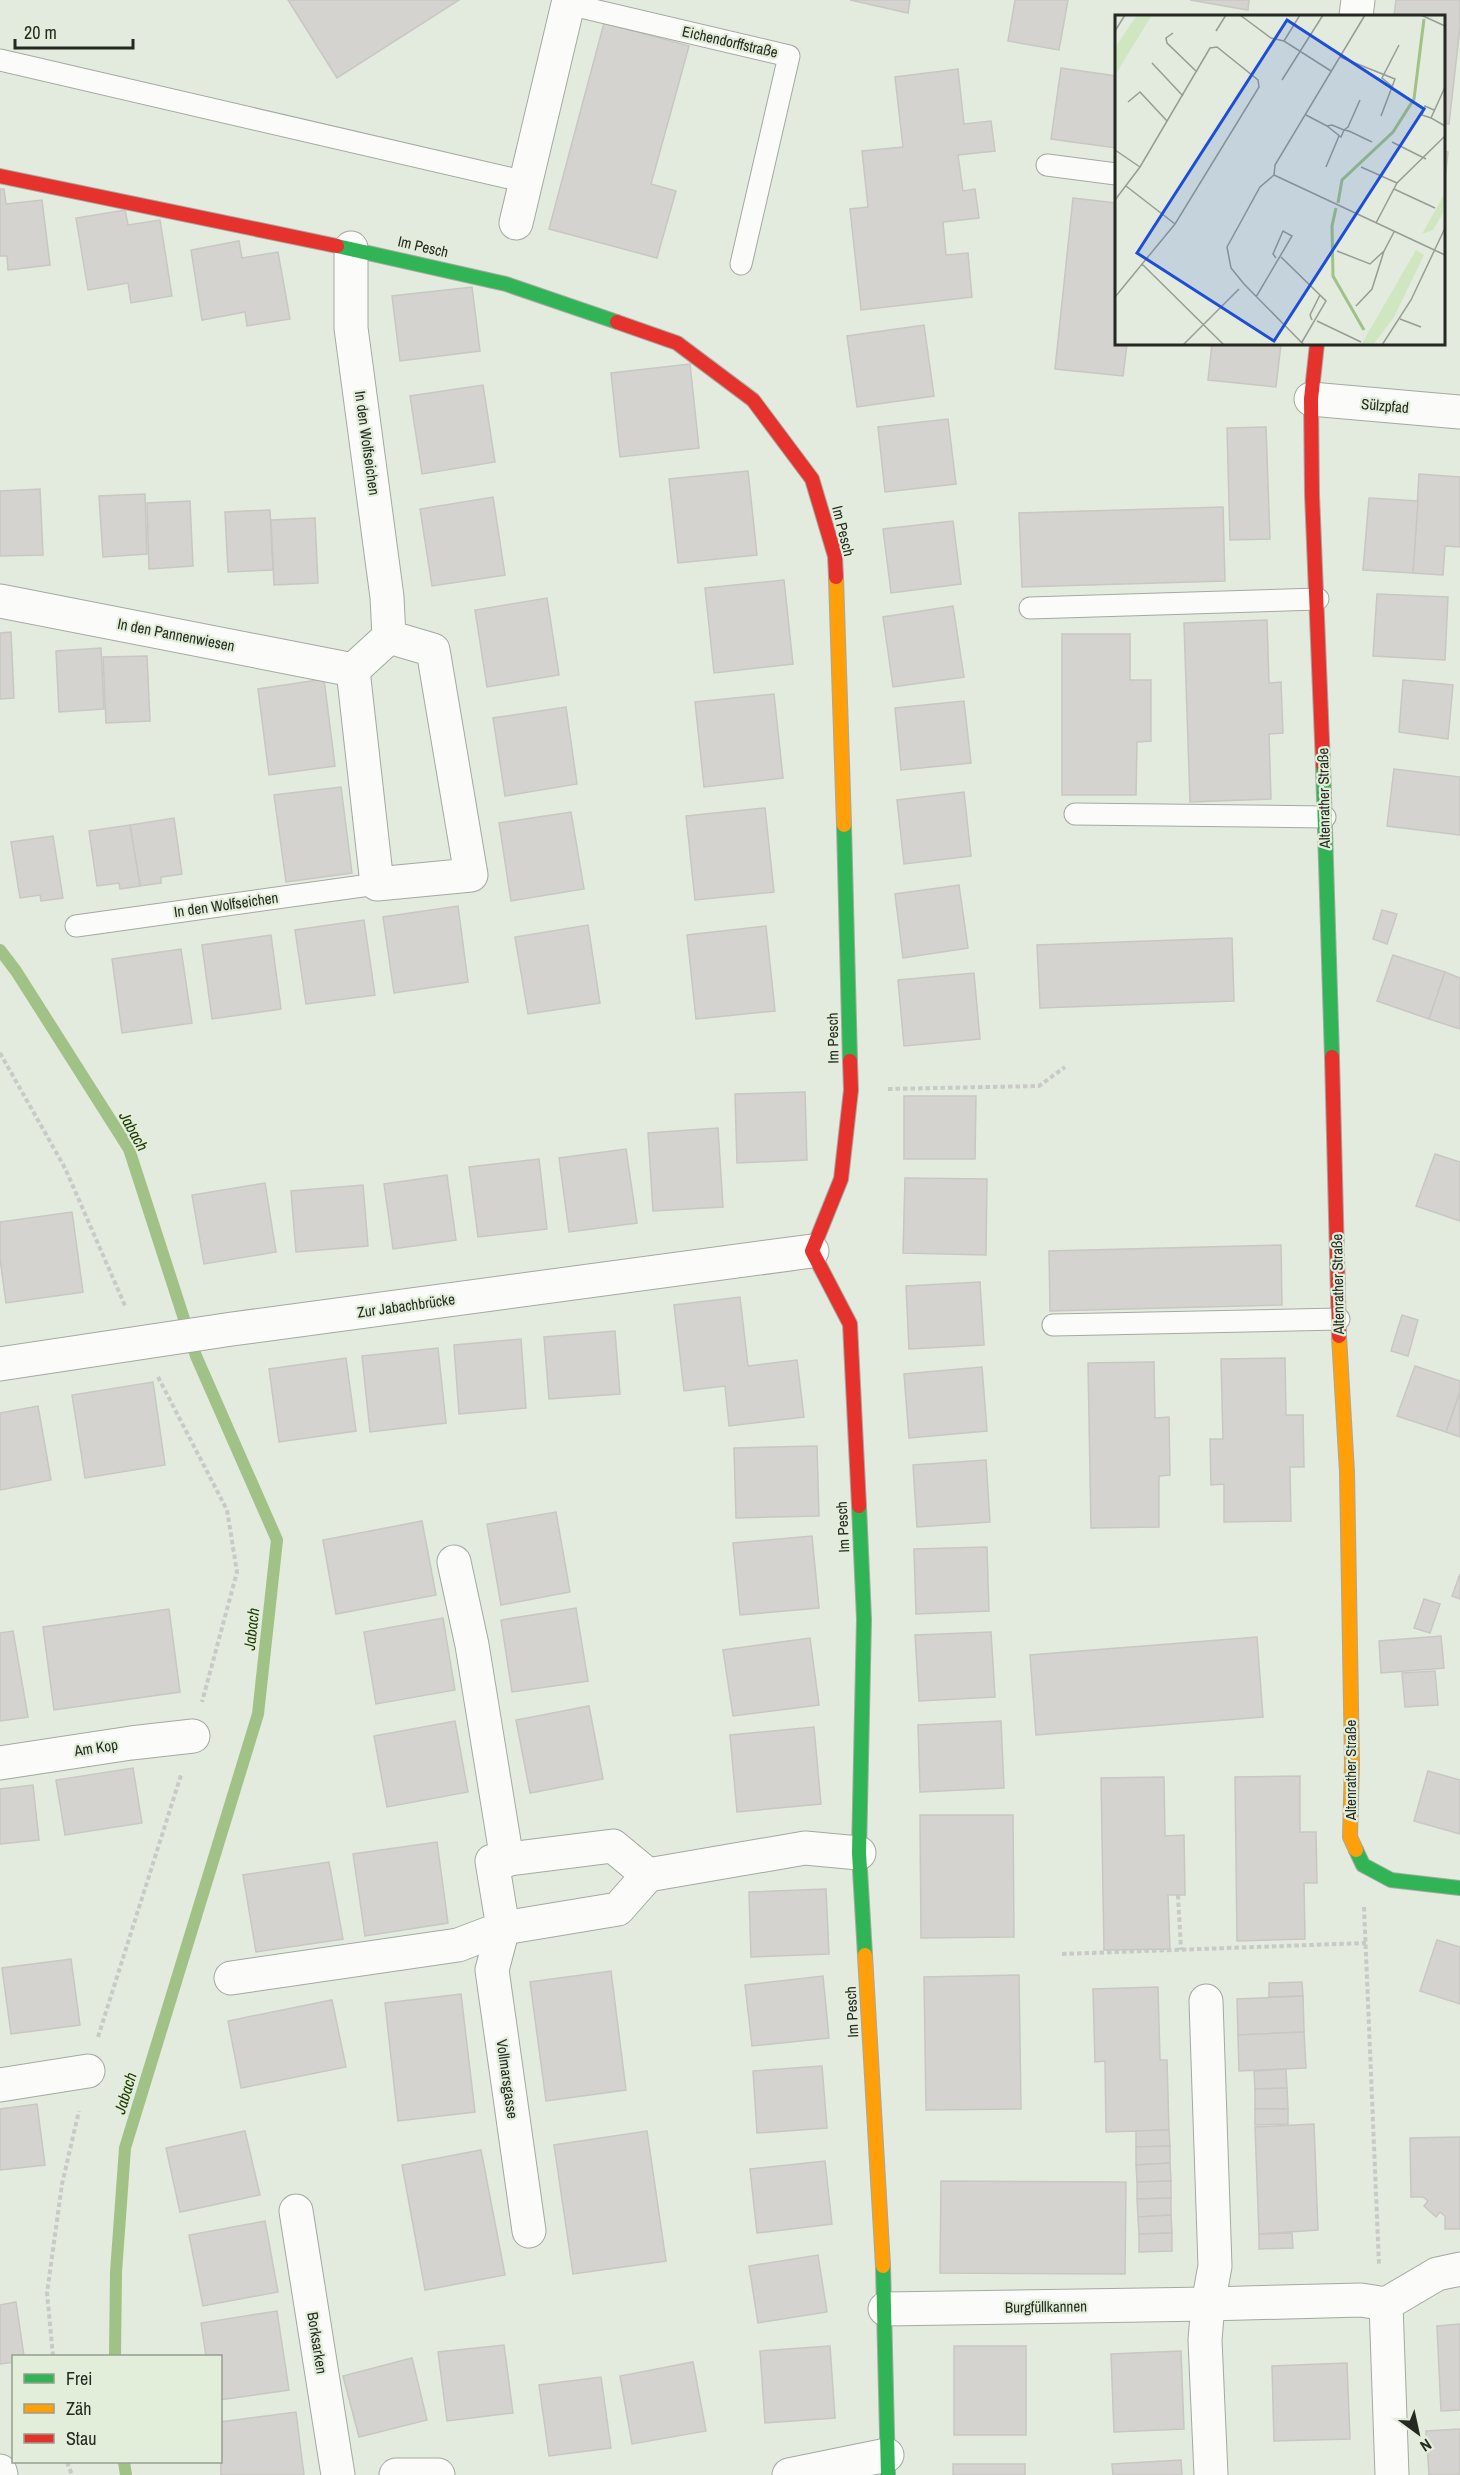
<svg xmlns="http://www.w3.org/2000/svg" width="1460" height="2475" font-family="'Archivo Narrow',sans-serif">
<style>
.lines{fill:none;stroke-linecap:round;stroke-linejoin:round}
.stream{stroke:#a0c286;stroke-width:12}
.building{fill:#d5d3cf;stroke:#c8c7c2;stroke-width:1.5}
.lane-casing{stroke:#a4a9a1;stroke-width:23}
.street-casing{stroke:#a4a9a1;stroke-width:35}
.fast-casing{stroke:#a4a9a1;stroke-width:16}
.slow-casing{stroke:#a4a9a1;stroke-width:16}
.jam-casing{stroke:#a4a9a1;stroke-width:16}
.path{stroke:#c8cac7;stroke-width:4;stroke-dasharray:4.5 3;stroke-linecap:butt}
.lane{stroke:#fbfcfa;stroke-width:21}
.street{stroke:#fbfcfa;stroke-width:33}
.fast{stroke:#30b455;stroke-width:14}
.slow{stroke:#ff9f0a;stroke-width:14}
.jam{stroke:#e5322d;stroke-width:14}
.labels{text-anchor:middle;stroke-width:4.5;stroke-linejoin:round;paint-order:stroke}
.street-label{font-size:15px;fill:#252922;stroke:#e2eeda}
.water-label{font-size:16px;font-style:italic;fill:#1d3900;stroke:#e2eeda}
.inset-river{fill:none;stroke:#a0c286;stroke-width:3}
.inset-road{fill:none;stroke:#979d93;stroke-width:1.5}
.view{fill:#1d4ed8;fill-opacity:0.15;stroke:#1d4ed8;stroke-width:3}
.inset-edge{fill:none;stroke:#252922;stroke-width:3}
</style>
<rect width="100%" height="100%" fill="#e3eade"/>
<g class="lines">
<g class="stream">
<polyline points="0,950 16,971 129,1149 196,1356 277,1540 258,1714 125,2148 116,2272 115,2356"/>
<polyline points="124,2462 126,2475"/>
</g>
</g>
<g class="building">
<polygon points="288,0 459,0 337,78"/>
<polygon points="850,0 910,0 908,13"/>
<polygon points="1015,0 1068,0 1059,50 1008,41"/>
<polygon points="1190,0 1249,0 1248,10"/>
<polygon points="1396,0 1460,0 1460,27 1449,124 1444,123 1444,16 1394,16"/>
<polygon points="604,23 689,46 651,184 676,191 657,258 549,229"/>
<polygon points="1061,68 1116,76 1116,148 1051,139"/>
<polygon points="958,69 964,124 991,121 995,151 958,155 963,191 975,189 979,218 943,222 946,255 968,253 972,297 861,310 850,209 868,207 862,151 903,147 895,77"/>
<polygon points="1444,151 1448,152 1444,188"/>
<polygon points="0,189 4,189 6,204 42,200 50,265 8,270 7,256 0,256"/>
<polygon points="1073,198 1116,203 1116,344 1127,344 1123,376 1055,369"/>
<polygon points="125,210 128,225 160,220 172,296 131,303 128,283 88,290 76,218"/>
<polygon points="239,241 242,258 278,252 290,319 247,326 245,312 202,320 191,250"/>
<polygon points="472,287 480,351 400,361 392,296"/>
<polygon points="924,325 934,396 857,407 847,336"/>
<polygon points="1212,344 1281,344 1276,387 1208,380"/>
<polygon points="690,364 699,448 620,457 611,373"/>
<polygon points="483,385 495,462 422,474 410,396"/>
<polygon points="948,419 956,484 885,492 878,427"/>
<polygon points="1266,427 1270,539 1230,540 1227,428"/>
<polygon points="748,471 757,555 678,563 669,479"/>
<polygon points="1419,474 1460,477 1460,547 1445,546 1443,575 1413,573"/>
<polygon points="40,489 43,555 0,556 0,491"/>
<polygon points="145,494 147,554 103,557 99,496"/>
<polygon points="493,497 505,575 432,586 420,509"/>
<polygon points="1369,498 1418,501 1413,573 1363,570"/>
<polygon points="190,501 193,566 149,569 147,503"/>
<polygon points="1223,507 1225,581 1022,587 1019,513"/>
<polygon points="270,510 273,570 228,572 225,512"/>
<polygon points="315,518 318,583 274,585 271,520"/>
<polygon points="953,521 961,584 891,593 883,529"/>
<polygon points="784,580 793,664 714,673 705,588"/>
<polygon points="1377,594 1448,597 1445,660 1373,656"/>
<polygon points="547,598 559,675 487,687 475,610"/>
<polygon points="953,606 964,677 893,687 883,617"/>
<polygon points="1267,620 1269,683 1281,682 1283,733 1269,734 1271,799 1190,802 1184,623"/>
<polygon points="11,632 14,698 0,699 0,633"/>
<polygon points="1062,634 1130,634 1130,680 1151,680 1151,741 1137,742 1136,795 1062,795"/>
<polygon points="101,648 104,709 59,712 56,651"/>
<polygon points="147,656 150,721 106,723 103,657"/>
<polygon points="324,679 335,766 269,775 258,689"/>
<polygon points="1403,680 1453,685 1448,739 1399,732"/>
<polygon points="774,694 783,778 704,787 695,702"/>
<polygon points="964,701 971,763 901,770 895,708"/>
<polygon points="566,707 577,784 505,796 493,718"/>
<polygon points="1394,769 1460,777 1460,835 1387,826"/>
<polygon points="341,787 352,873 286,882 274,795"/>
<polygon points="964,792 971,856 904,864 897,800"/>
<polygon points="765,808 774,892 695,900 686,816"/>
<polygon points="571,812 584,889 511,901 499,823"/>
<polygon points="174,818 182,874 161,877 161,883 140,886 130,825"/>
<polygon points="130,825 140,886 120,889 119,883 97,886 89,831"/>
<polygon points="53,836 63,898 41,901 40,895 20,898 11,842"/>
<polygon points="959,885 968,948 903,958 895,894"/>
<polygon points="458,906 468,982 394,993 383,917"/>
<polygon points="1382,910 1397,914 1387,944 1373,939"/>
<polygon points="364,920 375,995 306,1004 295,930"/>
<polygon points="588,925 600,1003 528,1014 515,937"/>
<polygon points="766,926 775,1011 696,1019 687,935"/>
<polygon points="271,935 281,1009 212,1019 202,945"/>
<polygon points="1232,938 1234,1001 1040,1008 1037,945"/>
<polygon points="181,949 192,1023 122,1033 112,959"/>
<polygon points="1393,955 1445,972 1429,1019 1377,1001"/>
<polygon points="1445,972 1460,978 1460,1029 1429,1019"/>
<polygon points="974,973 980,1039 904,1046 898,980"/>
<polygon points="805,1092 807,1160 737,1163 735,1094"/>
<polygon points="904,1096 976,1096 975,1159 904,1159"/>
<polygon points="718,1128 723,1207 653,1211 648,1133"/>
<polygon points="626,1149 637,1223 569,1232 559,1158"/>
<polygon points="1435,1154 1460,1162 1460,1221 1416,1206"/>
<polygon points="539,1159 547,1229 478,1237 469,1167"/>
<polygon points="447,1175 456,1240 393,1249 384,1184"/>
<polygon points="905,1178 987,1179 986,1255 903,1253"/>
<polygon points="265,1183 276,1252 204,1264 192,1195"/>
<polygon points="363,1185 368,1246 296,1252 291,1191"/>
<polygon points="72,1212 83,1292 6,1303 0,1259 0,1222"/>
<polygon points="1281,1245 1282,1305 1050,1311 1049,1251"/>
<polygon points="980,1282 984,1345 909,1349 906,1286"/>
<polygon points="740,1297 748,1366 797,1360 804,1417 729,1426 725,1386 684,1391 674,1305"/>
<polygon points="1402,1315 1418,1320 1408,1356 1391,1351"/>
<polygon points="615,1331 620,1394 549,1399 544,1337"/>
<polygon points="521,1339 526,1408 459,1414 454,1345"/>
<polygon points="438,1348 446,1423 370,1432 362,1356"/>
<polygon points="346,1358 356,1431 279,1442 269,1369"/>
<polygon points="1285,1358 1286,1415 1303,1415 1304,1467 1290,1467 1291,1521 1224,1522 1224,1484 1211,1485 1210,1439 1223,1439 1221,1359"/>
<polygon points="1154,1362 1155,1418 1169,1417 1170,1475 1159,1476 1159,1527 1091,1528 1088,1363"/>
<polygon points="1415,1366 1460,1381 1460,1392 1446,1432 1397,1416"/>
<polygon points="982,1367 987,1431 909,1438 904,1374"/>
<polygon points="153,1382 165,1465 85,1478 72,1395"/>
<polygon points="1460,1392 1460,1437 1446,1432"/>
<polygon points="38,1406 51,1480 0,1490 0,1413"/>
<polygon points="817,1446 819,1516 736,1518 734,1448"/>
<polygon points="986,1460 990,1522 917,1527 913,1465"/>
<polygon points="556,1512 570,1592 501,1605 487,1524"/>
<polygon points="422,1521 436,1595 336,1614 323,1540"/>
<polygon points="812,1536 819,1608 740,1615 733,1543"/>
<polygon points="987,1547 989,1611 916,1614 914,1549"/>
<polygon points="1460,1574 1460,1599 1452,1596"/>
<polygon points="1424,1599 1440,1604 1430,1633 1414,1628"/>
<polygon points="576,1608 588,1681 512,1692 501,1620"/>
<polygon points="169,1609 180,1692 54,1710 43,1627"/>
<polygon points="443,1618 455,1690 376,1704 364,1632"/>
<polygon points="13,1631 28,1717 0,1721 0,1633"/>
<polygon points="991,1632 995,1697 919,1701 915,1635"/>
<polygon points="1441,1636 1444,1668 1381,1673 1379,1641"/>
<polygon points="1257,1637 1263,1717 1036,1735 1030,1655"/>
<polygon points="810,1638 819,1705 733,1716 723,1650"/>
<polygon points="1435,1671 1438,1705 1405,1707 1402,1673"/>
<polygon points="589,1706 603,1779 530,1793 516,1720"/>
<polygon points="455,1721 468,1792 387,1807 374,1736"/>
<polygon points="1001,1721 1004,1788 920,1792 918,1725"/>
<polygon points="814,1727 821,1804 737,1812 730,1735"/>
<polygon points="133,1768 142,1823 65,1835 56,1780"/>
<polygon points="1428,1771 1460,1780 1460,1834 1414,1821"/>
<polygon points="1300,1776 1300,1832 1316,1832 1317,1883 1304,1883 1305,1939 1237,1941 1235,1777"/>
<polygon points="1164,1777 1165,1836 1184,1835 1185,1895 1168,1895 1170,1949 1104,1950 1101,1778"/>
<polygon points="33,1785 39,1840 0,1844 0,1789"/>
<polygon points="920,1815 1013,1815 1014,1937 921,1938"/>
<polygon points="437,1842 448,1923 365,1936 353,1854"/>
<polygon points="329,1862 343,1939 256,1952 243,1875"/>
<polygon points="826,1889 829,1954 751,1957 749,1892"/>
<polygon points="1437,1940 1460,1947 1460,2004 1420,1991"/>
<polygon points="71,1959 80,2025 11,2034 2,1968"/>
<polygon points="611,1971 626,2090 546,2101 530,1982"/>
<polygon points="1019,1975 1021,2109 926,2110 924,1977"/>
<polygon points="823,1976 829,2038 752,2046 745,1985"/>
<polygon points="1302,1982 1303,1996 1269,1997 1269,1983"/>
<polygon points="1158,1987 1160,2060 1167,2060 1169,2130 1106,2132 1105,2061 1095,2062 1093,1989"/>
<polygon points="461,1994 475,2112 398,2121 385,2003"/>
<polygon points="1303,1996 1304,2032 1238,2035 1237,1999"/>
<polygon points="332,2000 346,2067 241,2088 228,2021"/>
<polygon points="1304,2032 1306,2068 1239,2071 1238,2035"/>
<polygon points="822,2066 827,2128 757,2133 753,2071"/>
<polygon points="1286,2069 1287,2088 1255,2089 1254,2071"/>
<polygon points="1287,2088 1288,2109 1255,2109 1255,2089"/>
<polygon points="37,2104 45,2165 0,2170 0,2109"/>
<polygon points="1255,2109 1288,2109 1288,2124 1255,2125"/>
<polygon points="1314,2124 1318,2230 1259,2234 1255,2127"/>
<polygon points="1169,2130 1170,2146 1136,2147 1136,2131"/>
<polygon points="245,2131 260,2195 180,2212 166,2148"/>
<polygon points="647,2131 666,2261 573,2274 554,2145"/>
<polygon points="1460,2137 1460,2229 1445,2229 1445,2216 1440,2212 1436,2217 1424,2206 1428,2201 1423,2197 1411,2197 1410,2138"/>
<polygon points="1170,2146 1170,2163 1136,2165 1136,2147"/>
<polygon points="481,2150 505,2275 425,2290 402,2165"/>
<polygon points="825,2161 832,2224 757,2233 750,2169"/>
<polygon points="1170,2163 1171,2181 1137,2182 1136,2165"/>
<polygon points="941,2181 1126,2182 1125,2274 940,2273"/>
<polygon points="1171,2181 1171,2198 1137,2199 1137,2182"/>
<polygon points="1171,2198 1171,2215 1138,2217 1137,2199"/>
<polygon points="1171,2215 1172,2233 1139,2234 1138,2217"/>
<polygon points="265,2221 278,2292 203,2306 189,2235"/>
<polygon points="1172,2233 1172,2251 1139,2252 1139,2234"/>
<polygon points="1292,2233 1293,2248 1259,2249 1259,2234"/>
<polygon points="818,2255 827,2312 758,2323 749,2266"/>
<polygon points="16,2302 24,2356 14,2356 14,2362 0,2364 0,2305"/>
<polygon points="277,2311 289,2390 220,2400 220,2356 206,2356 201,2323"/>
<polygon points="1460,2324 1460,2410 1441,2411 1437,2326"/>
<polygon points="504,2345 513,2413 447,2421 438,2352"/>
<polygon points="830,2346 835,2418 765,2423 760,2351"/>
<rect x="954" y="2346" width="72" height="89"/>
<polygon points="1181,2351 1184,2429 1114,2432 1111,2354"/>
<polygon points="412,2358 427,2420 359,2437 343,2376"/>
<polygon points="693,2362 706,2431 632,2444 620,2376"/>
<polygon points="1347,2363 1350,2439 1274,2441 1272,2366"/>
<polygon points="601,2377 611,2448 549,2456 539,2385"/>
<polygon points="296,2412 304,2475 221,2475 220,2422"/>
<polygon points="1460,2429 1460,2475 1429,2475 1426,2431"/>
<polygon points="1181,2460 1182,2475 1113,2475 1112,2464"/>
<rect x="953" y="2464" width="72" height="11"/>
</g>
<g class="lines">
<defs>
<g id="lane">
<polyline points="568,4 789,56 741,264"/>
<polyline points="0,60 526,182"/>
<polyline points="1047,165 1116,174"/>
<polyline points="1030,608 1318,599"/>
<polyline points="1075,814 1325,817"/>
<polyline points="76,926 377,884"/>
<polyline points="1053,1325 1339,1319"/>
</g>
<g id="street">
<polyline points="1356,16 1358,0"/>
<polyline points="516,223 569,0"/>
<polyline points="351,248 351,328 387,597 389,637 353,670 377,884 471,875 433,650 389,637"/>
<polyline points="1311,399 1460,412"/>
<polyline points="0,601 353,670"/>
<polyline points="0,1364 232,1329 812,1251"/>
<polyline points="454,1562 472,1645 507,1860"/>
<polyline points="0,1763 131,1743 193,1736"/>
<polyline points="648,1875 805,1848 859,1853"/>
<polyline points="231,1978 458,1945 503,1928 618,1909 648,1875 613,1846 492,1861 503,1928 492,1970 529,2231"/>
<polyline points="1206,2001 1215,2266 1208,2304 1205,2340 1211,2475"/>
<polyline points="0,2085 88,2071"/>
<polyline points="296,2211 338,2475"/>
<polyline points="1386,2304 1392,2475"/>
<polyline points="885,2309 1208,2304 1361,2300 1386,2304 1437,2274 1460,2269"/>
<polyline points="0,2471 1,2475"/>
<polyline points="396,2475 438,2475"/>
<polyline points="789,2475 887,2455"/>
</g>
<g id="fast">
<polyline points="337,246 506,284 617,322"/>
<polyline points="1323,765 1332,1057"/>
<polyline points="844,825 850,1061"/>
<polyline points="859,1506 864,1619 859,1853 865,1955"/>
<polyline points="1356,1850 1363,1865 1391,1880 1460,1888"/>
<polyline points="883,2266 888,2475"/>
</g>
<g id="slow">
<polyline points="836,577 844,825"/>
<polyline points="1339,1336 1347,1472 1352,1763 1350,1837 1356,1850"/>
<polyline points="865,1955 883,2266"/>
</g>
<g id="jam">
<polyline points="0,176 337,246"/>
<polyline points="617,322 677,343 753,400 812,479 835,556 836,577"/>
<polyline points="1317,344 1311,399 1312,494 1323,765"/>
<polyline points="1332,1057 1339,1336"/>
<polyline points="850,1061 851,1090 841,1179 812,1251 850,1324 859,1506"/>
</g>
</defs>
<use href="#lane" class="lane-casing"/>
<use href="#street" class="street-casing"/>
<use href="#fast" class="fast-casing"/>
<use href="#slow" class="slow-casing"/>
<use href="#jam" class="jam-casing"/>
<g class="path">
<polyline points="0,1053 65,1168 126,1308"/>
<polyline points="888,1089 1039,1086 1065,1067"/>
<polyline points="158,1377 227,1510 237,1572 202,1702"/>
<polyline points="1178,1895 1181,1950"/>
<polyline points="1364,1907 1379,2265"/>
<polyline points="1062,1954 1366,1943"/>
<polyline points="98,2037 181,1775"/>
<polyline points="53,2356 47,2293 62,2184 79,2111"/>
<polyline points="67,2462 72,2475"/>
</g>
<use href="#lane" class="lane"/>
<use href="#street" class="street"/>
<use href="#fast" class="fast"/>
<use href="#slow" class="slow"/>
<use href="#jam" class="jam"/>
</g>
<g class="labels">
<g class="street-label">
<text transform="translate(730 42) rotate(13)" y="5">Eichendorffstraße</text>
<text transform="translate(423 247) rotate(13)" y="5">Im Pesch</text>
<text transform="translate(1385 406) rotate(5)" y="5">Sülzpfad</text>
<text transform="translate(367 443) rotate(82)" y="5">In den Wolfseichen</text>
<text transform="translate(843 531) rotate(76)" y="5">Im Pesch</text>
<text transform="translate(176 635) rotate(11)" y="5">In den Pannenwiesen</text>
<text transform="translate(1324 798) rotate(-91)" y="5">Altenrather Straße</text>
<text transform="translate(226 905) rotate(-8)" y="5">In den Wolfseichen</text>
<text transform="translate(833 1038) rotate(-91)" y="5">Im Pesch</text>
<text transform="translate(1338 1284) rotate(-91)" y="5">Altenrather Straße</text>
<text transform="translate(406 1306) rotate(-8)" y="5">Zur Jabachbrücke</text>
<text transform="translate(843 1527) rotate(-93)" y="5">Im Pesch</text>
<text transform="translate(96 1748) rotate(-9)" y="5">Am Kop</text>
<text transform="translate(1351 1770) rotate(-90)" y="5">Altenrather Straße</text>
<text transform="translate(852 2012) rotate(-93)" y="5">Im Pesch</text>
<text transform="translate(507 2079) rotate(82)" y="5">Vollmarsgasse</text>
<text transform="translate(1046 2307) rotate(-1)" y="5">Burgfüllkannen</text>
<text transform="translate(317 2343) rotate(81)" y="5">Borksarken</text>
</g>
<g class="water-label">
<text transform="translate(134 1131) rotate(61)" y="6">Jabach</text>
<text transform="translate(251 1629) rotate(-84)" y="6">Jabach</text>
<text transform="translate(125 2093) rotate(-73)" y="6">Jabach</text>
</g>
</g>
<g transform="translate(1115 15)">
<rect width="330" height="330" fill="#e3eade"/>
<path d="M22,0H37L0,60V33ZM330,178L328,198L318,215L307,219ZM301,235L309,240L279,302L258,330H246Z" fill="#d0e6c1"/>
<path class="inset-river" d="M223,188L227,165L278,117L299,84L309,4M221,193L217,211L218,261L249,315"/>
<path class="inset-road" d="M125,0L156,23L169,26L216,56M306,0L330,11M0,16L10,0M101,16L111,0M58,18L51,23L52,28L82,57M169,26L185,0M225,42L280,64L266,101M37,48L68,81M167,65L208,0M278,72L267,63L284,30M330,72L316,103L330,111M245,85L233,112L229,115L226,122L212,111L217,110L229,115L234,116L257,127M13,87L25,77L52,106M191,100L212,111M316,103L307,100L310,91L319,95M277,127L311,144M0,135L25,152M211,152L224,121M246,152L282,168M159,160L330,240M11,171L60,209M279,174L320,193M0,185L25,152L95,33L102,32L143,65L144,72L60,209L0,282M261,208L282,168L330,121M222,236L255,249L269,236L279,217M166,242L211,286L187,327M27,249L109,330M141,282L177,221L168,216L158,239L161,243M241,291L257,274L269,236M285,304L306,312M197,305L195,300L205,280M202,306L246,327M68,330L124,274M189,330L129,269L116,253L112,232L145,172L159,160L160,150L250,0M267,330L296,285L330,213"/>
<path class="view" d="M172,5L309,94L159,326L22,238Z"/>
<rect width="330" height="330" class="inset-edge"/>
</g>
<rect x="12" y="2355" width="210" height="108" fill="#e2eeda" stroke="#969f90" stroke-width="1.5"/>
<rect x="24" y="2374" width="30" height="9" fill="#30b455" stroke="#969f90" stroke-width="1.5"/>
<text x="66" y="2385" font-size="18" fill="#252922">Frei</text>
<rect x="24" y="2404" width="30" height="9" fill="#ff9f0a" stroke="#969f90" stroke-width="1.5"/>
<text x="66" y="2415" font-size="18" fill="#252922">Zäh</text>
<rect x="24" y="2434" width="30" height="9" fill="#e5322d" stroke="#969f90" stroke-width="1.5"/>
<text x="66" y="2445" font-size="18" fill="#252922">Stau</text>
<g transform="translate(1418 2433) rotate(147)" stroke="#e2eeda" stroke-width="4.5" paint-order="stroke">
<path d="M0-4.5L10 22L0 15L-10 22Z" fill="#252922"/>
<text y="-9" font-size="16" font-weight="bold" text-anchor="middle" fill="#252922">N</text>
</g>
<path d="M15 39v9h118v-9" fill="none" stroke="#252922" stroke-width="3"/>
<text x="24" y="39" font-size="18" fill="#252922" stroke="#e2eeda" stroke-width="4.5" paint-order="stroke">20 m</text>
</svg>
